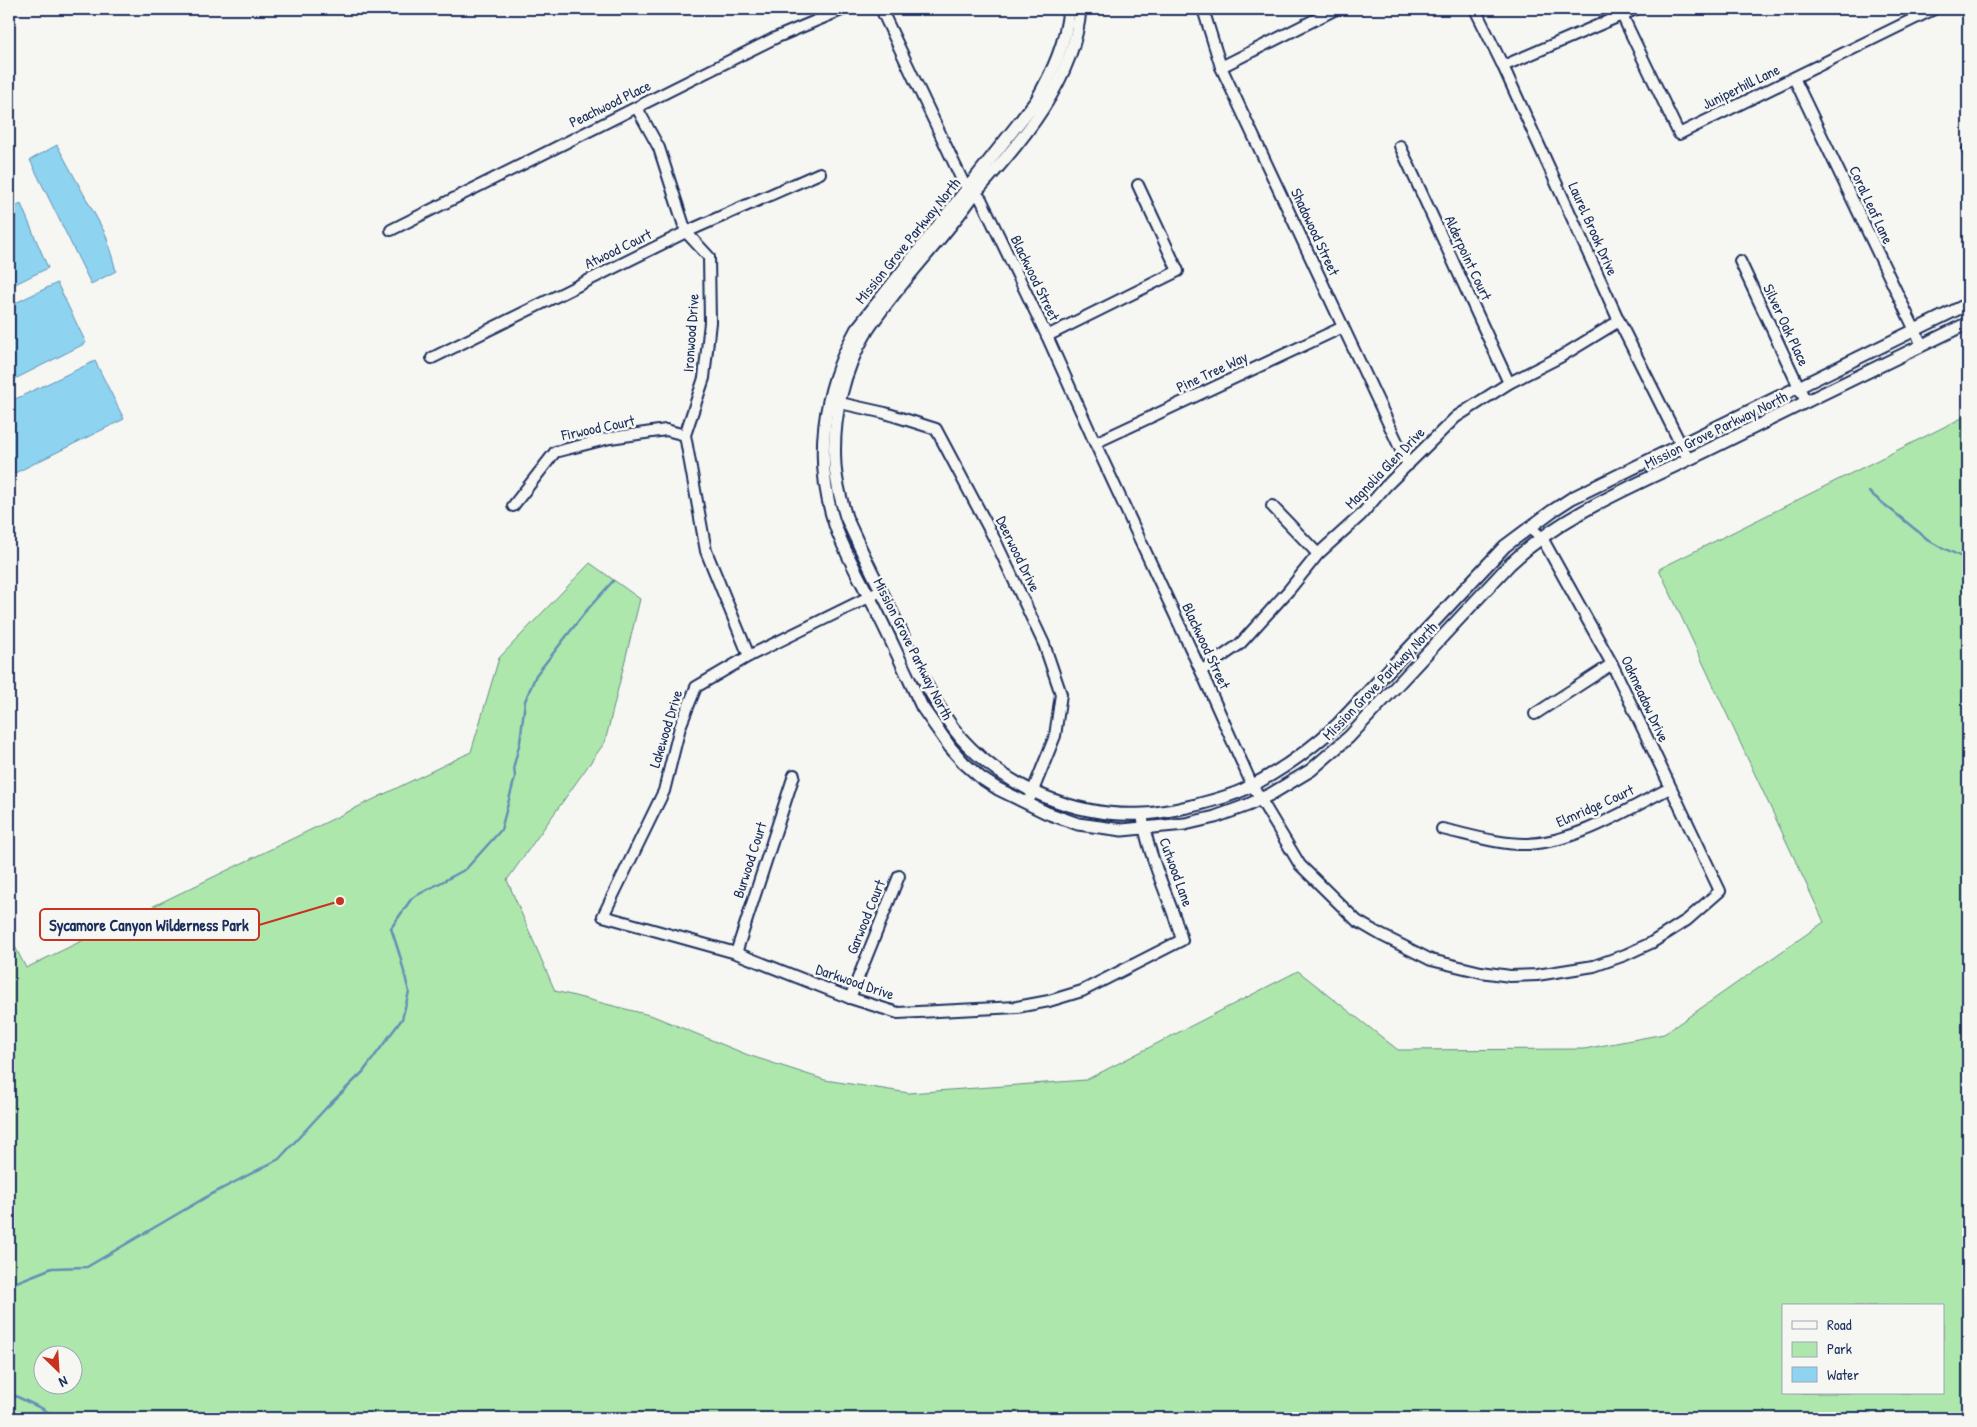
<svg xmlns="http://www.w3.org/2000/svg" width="1977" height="1427" font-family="'Patrick Hand',sans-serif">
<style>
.green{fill:#aee7ac;stroke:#648b85;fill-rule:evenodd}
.water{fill:#8ed3ef;stroke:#6091b5}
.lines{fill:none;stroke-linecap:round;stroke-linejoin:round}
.stream{stroke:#6091b5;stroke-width:2.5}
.minor-casing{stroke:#1b2f5e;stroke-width:14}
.tertiary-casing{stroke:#1b2f5e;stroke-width:15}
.minor{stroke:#f6f6f2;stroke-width:10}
.tertiary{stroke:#f6f6f2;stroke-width:11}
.labels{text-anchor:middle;stroke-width:5;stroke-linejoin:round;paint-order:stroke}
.street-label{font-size:15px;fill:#1b2f5e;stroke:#f6f6f2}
.leader{fill:none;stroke:#c8321e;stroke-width:2}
.callout-dot{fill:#c8321e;stroke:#f6f6f2;stroke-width:2}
.callout{fill:#f6f6f2;stroke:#c8321e;stroke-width:2}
.callout-label{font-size:16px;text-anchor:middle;font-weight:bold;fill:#1b2f5e}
</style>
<rect width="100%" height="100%" fill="#f6f6f2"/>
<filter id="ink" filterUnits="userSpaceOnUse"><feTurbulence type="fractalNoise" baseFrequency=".02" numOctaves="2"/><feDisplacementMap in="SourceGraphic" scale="10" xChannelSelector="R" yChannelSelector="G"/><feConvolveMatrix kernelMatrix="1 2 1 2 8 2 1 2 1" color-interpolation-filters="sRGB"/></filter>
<g filter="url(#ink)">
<path class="green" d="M1968,415V1418H9V935L26,968L471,752L499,658L590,563L640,599L605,742L507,880L555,991L653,1016L748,1055L825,1080L909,1093L1086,1080L1298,971L1398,1050L1584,1049L1664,1034L1824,922L1659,569ZM1783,1306H1943V1393H1783ZM72,1354V1384H42V1354Z"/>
<g class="water">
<polygon points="57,145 106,235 116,271 91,284 30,160"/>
<polygon points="21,204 48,268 9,287 9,210"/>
<polygon points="57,283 86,343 9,382 9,306"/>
<polygon points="95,361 124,419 9,476 9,402"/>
</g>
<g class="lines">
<g class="stream">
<polyline points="1869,492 1931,542 1968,560"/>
<polyline points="9,1285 52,1268 87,1267 208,1196 279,1159 326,1108 363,1072 402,1019 409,992 400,956 391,928 412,898 466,869 501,830 515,777 514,765 520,742 525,701 536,675 587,610 613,581"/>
<polyline points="9,1393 43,1409 57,1418"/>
</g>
<defs>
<g id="minor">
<polyline points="881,9 963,182 981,199 1047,336 1095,443 1201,671 1252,785 1300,865 1357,921 1381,935 1431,960 1481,972 1510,976 1537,975 1594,966 1625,955 1651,943 1687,920 1720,891 1612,664 1542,538 1531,528"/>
<polyline points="1203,9 1221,67 1408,465"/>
<polyline points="1475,9 1503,66 1619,321 1688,459"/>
<polyline points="1622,15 1679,134 1934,9"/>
<polyline points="1503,66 1636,9"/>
<polyline points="1221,67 1336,9"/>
<polyline points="1794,78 1922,345"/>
<polyline points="637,108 659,148 686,232 709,257 710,322 704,378 685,435 706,551 749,656"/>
<polyline points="1400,146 1509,383"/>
<polyline points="1968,150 1968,151"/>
<polyline points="391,230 775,38 844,9"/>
<polyline points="1740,261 1806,402"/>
<polyline points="1047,336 1178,271 1138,185"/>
<polyline points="432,358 686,232 820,173"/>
<polyline points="831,401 885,413 936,429 995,540 1044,644 1061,694 1055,736 1030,798"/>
<polyline points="1095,443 1343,327"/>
<polyline points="513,506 555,452 610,438 666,430 685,435"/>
<polyline points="1272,506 1318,554"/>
<path d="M881,591L749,656L696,687L680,727L664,791L603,916L736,953L850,998L898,1013L1017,1007L1049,1001L1082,991L1182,940C1170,898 1148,858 1142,814"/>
<polyline points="1201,671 1240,644 1289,590 1318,554 1361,515 1386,486 1456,417 1509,383 1560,357 1619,321"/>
<polyline points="1535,714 1612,664"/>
<path d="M1442,829C1470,835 1500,845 1529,844C1579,841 1626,810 1670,788"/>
<polyline points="736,953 794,775"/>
<polyline points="850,998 899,876"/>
</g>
<g id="tertiary">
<path d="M1069,9C1066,43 1053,71 1036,101L856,330C823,390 813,459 835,525C845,554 862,582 876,610C892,642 907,675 922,707L950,747L964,763L981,778L998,789L1047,813L1078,824L1122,830L1185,824L1215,817L1248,805L1271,794L1311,770L1349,737L1510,564C1565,512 1639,484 1706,451C1793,408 1881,365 1968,323"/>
<path d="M1080,9C1075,79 1021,143 975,193C942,241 899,282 867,331C843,370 832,419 835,465C836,483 841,500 846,517C863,555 882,592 900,629C917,666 934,706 961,738C1006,788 1076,818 1144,814C1161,813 1179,809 1196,805C1211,801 1228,797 1243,790C1278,773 1309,751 1338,724L1505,546L1552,511L1572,498L1968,304"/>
</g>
</defs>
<use href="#minor" class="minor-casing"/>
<use href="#tertiary" class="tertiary-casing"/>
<use href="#minor" class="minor"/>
<use href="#tertiary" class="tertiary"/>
</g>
</g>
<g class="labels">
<g class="street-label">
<text transform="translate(1741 87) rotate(-26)" y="5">Juniperhill Lane</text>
<text transform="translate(610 104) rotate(-26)" y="5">Peachwood Place</text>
<text transform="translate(1871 205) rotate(65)" y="5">Coral Leaf Lane</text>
<text transform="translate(1593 229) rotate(66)" y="5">Laurel Brook Drive</text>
<text transform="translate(1315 232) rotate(65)" y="5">Shadowood Street</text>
<text transform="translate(908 241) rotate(-51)" y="5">Mission Grove Parkway North</text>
<text transform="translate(618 249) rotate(-26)" y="5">Atwood Court</text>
<text transform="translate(1468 258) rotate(65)" y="5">Alderpoint Court</text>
<text transform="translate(1035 278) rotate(64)" y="5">Blackwood Street</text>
<text transform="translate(1786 325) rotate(65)" y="5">Silver Oak Place</text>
<text transform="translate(691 333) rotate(-86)" y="5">Ironwood Drive</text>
<text transform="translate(1212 372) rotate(-25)" y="5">Pine Tree Way</text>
<text transform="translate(598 428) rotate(-12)" y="5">Firwood Court</text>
<text transform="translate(1716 430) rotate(-26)" y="5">Mission Grove Parkway North</text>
<text transform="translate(1385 468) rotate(-46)" y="5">Magnolia Glen Drive</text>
<text transform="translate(1018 554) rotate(64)" y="5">Deerwood Drive</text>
<text transform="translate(1206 646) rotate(65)" y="5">Blackwood Street</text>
<text transform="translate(913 649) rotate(63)" y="5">Mission Grove Parkway North</text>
<text transform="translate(1380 681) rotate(-46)" y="5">Mission Grove Parkway North</text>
<text transform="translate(1645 699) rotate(65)" y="5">Oakmeadow Drive</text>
<text transform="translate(666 729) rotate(-73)" y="5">Lakewood Drive</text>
<text transform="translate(1595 806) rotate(-24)" y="5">Elmridge Court</text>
<text transform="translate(750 860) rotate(-72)" y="5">Burwood Court</text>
<text transform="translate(1176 872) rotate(70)" y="5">Cutwood Lane</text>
<text transform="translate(866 917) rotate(-68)" y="5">Garwood Court</text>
<text transform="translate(855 982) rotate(19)" y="5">Darkwood Drive</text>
</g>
</g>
<path class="leader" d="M340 901L259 925"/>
<circle class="callout-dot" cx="340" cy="901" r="5"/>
<rect class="callout" x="40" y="909" width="219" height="31" rx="5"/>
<g class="callout-label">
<text x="149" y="931">Sycamore Canyon Wilderness Park</text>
</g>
<rect width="1977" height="1427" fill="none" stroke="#f6f6f2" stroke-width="30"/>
<rect x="15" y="15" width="1947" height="1397" fill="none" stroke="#1b2f5e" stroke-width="2" filter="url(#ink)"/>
<rect x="1782" y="1304" width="162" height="90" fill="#f6f6f2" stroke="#9ea6b7"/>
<rect x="1792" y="1321" width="25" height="8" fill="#f6f6f2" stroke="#9ea6b7"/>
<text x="1827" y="1330" font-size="15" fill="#1b2f5e">Road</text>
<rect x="1792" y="1342" width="25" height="15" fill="#aee7ac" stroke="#9ea6b7"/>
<text x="1827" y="1354" font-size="15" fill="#1b2f5e">Park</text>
<rect x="1792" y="1367" width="25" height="15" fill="#8ed3ef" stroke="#9ea6b7"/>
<text x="1827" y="1380" font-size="15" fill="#1b2f5e">Water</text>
<g transform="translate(58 1370) rotate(155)"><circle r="24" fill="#f6f6f2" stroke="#9ea6b7"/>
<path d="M0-4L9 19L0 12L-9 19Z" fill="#c8321e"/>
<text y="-8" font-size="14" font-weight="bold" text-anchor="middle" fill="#1b2f5e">N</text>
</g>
</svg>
